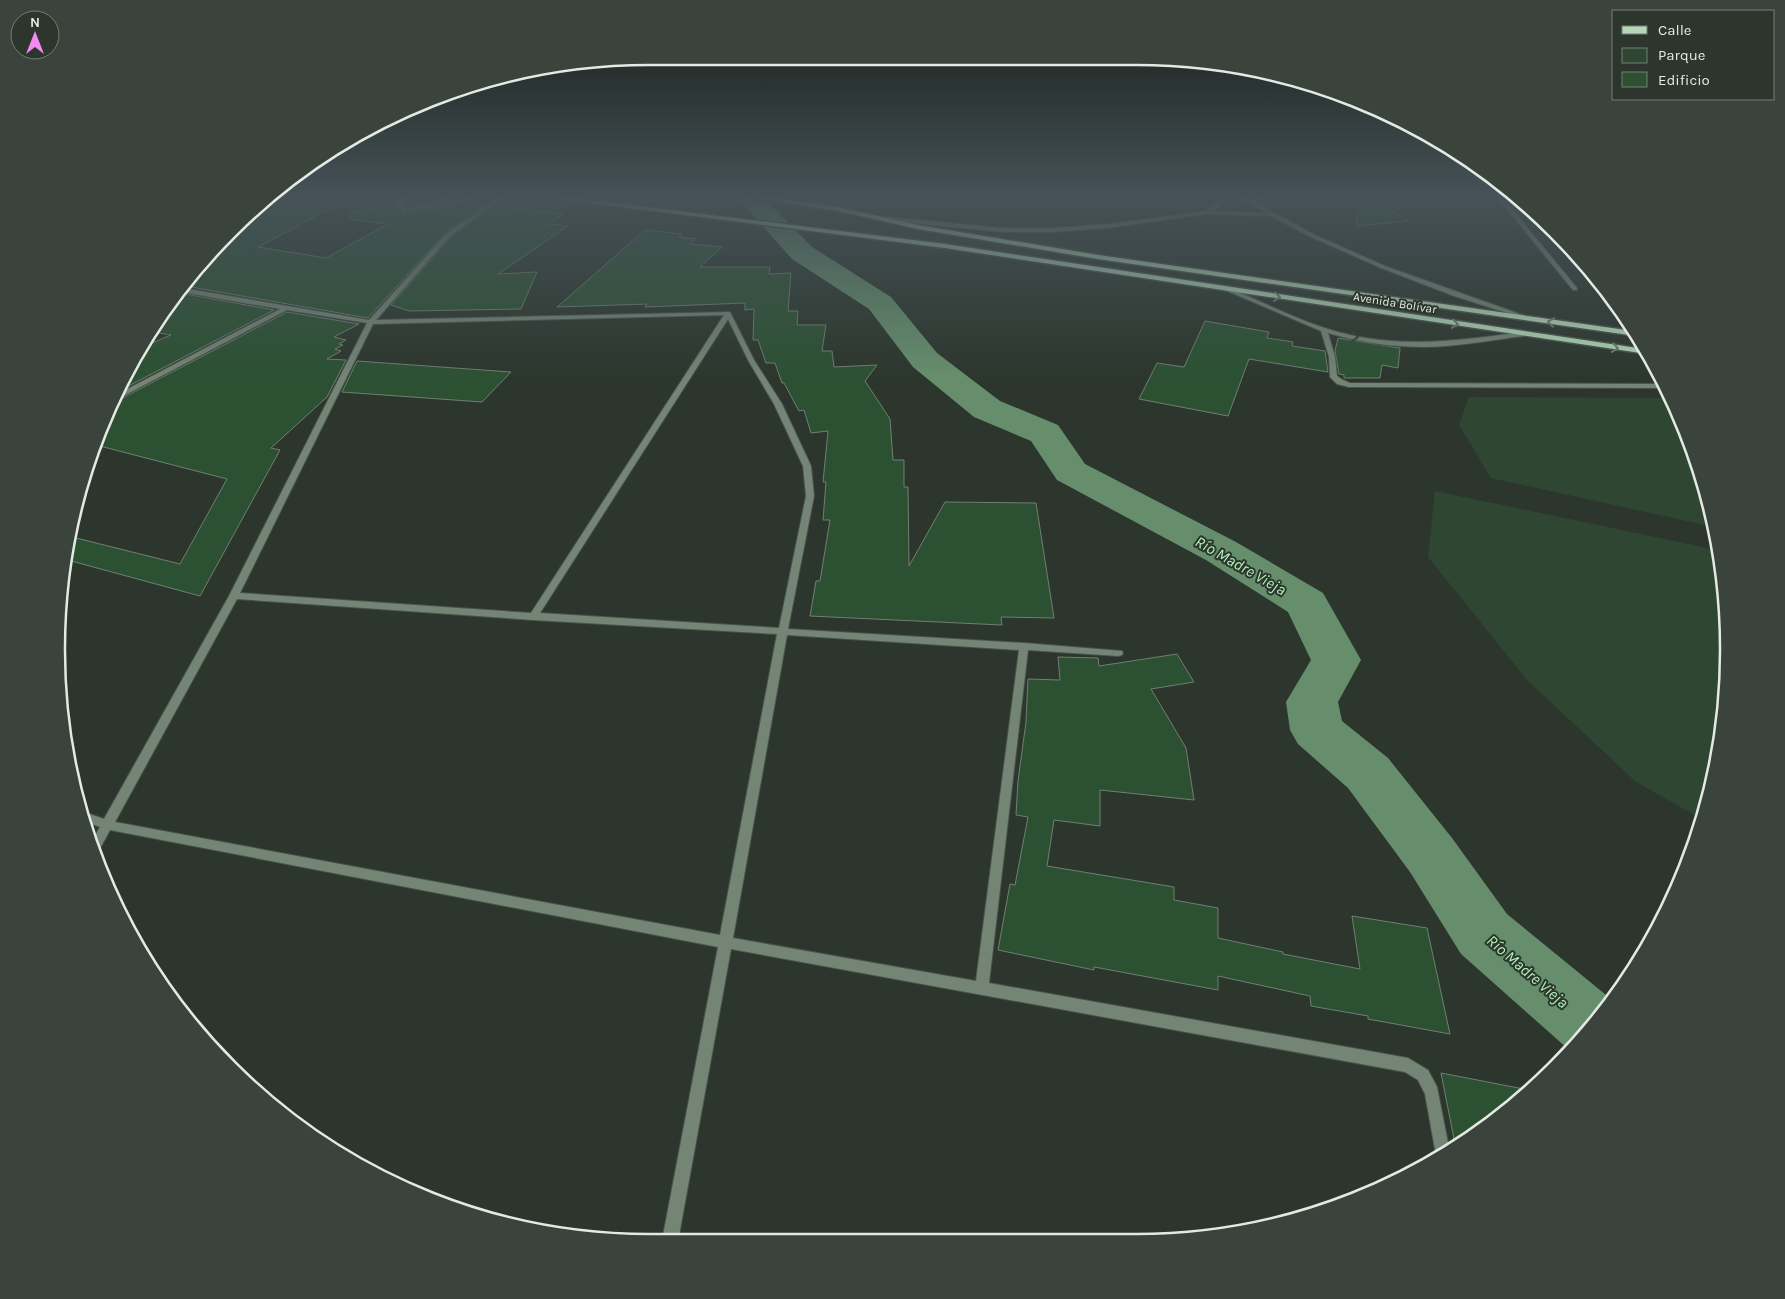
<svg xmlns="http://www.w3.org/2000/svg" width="1785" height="1299" font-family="Karla,sans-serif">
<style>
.green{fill:#2f4632}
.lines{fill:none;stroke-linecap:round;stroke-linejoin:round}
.river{fill:#668e6c;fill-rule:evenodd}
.building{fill:#2c5132;stroke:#727e73}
.lane-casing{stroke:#49534a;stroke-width:2}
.street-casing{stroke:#49534a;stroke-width:2}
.primary-casing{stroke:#49534a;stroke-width:3}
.lane{fill:#748576;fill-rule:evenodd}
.street{fill:#748576;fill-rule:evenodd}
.primary{fill:#b3d7b7;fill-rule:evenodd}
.oneway{stroke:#697e6b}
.oneway2{stroke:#374238}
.labels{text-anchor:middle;stroke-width:4;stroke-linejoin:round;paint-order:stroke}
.far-street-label{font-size:12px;fill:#e3eae4;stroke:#2c362d}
.water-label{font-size:16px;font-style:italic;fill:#b1f1ba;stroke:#2c362d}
.rim{fill:none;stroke:#e3eae4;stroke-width:2.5}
</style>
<rect width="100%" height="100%" fill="#2c362d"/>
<g class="green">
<polygon points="1469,397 1672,398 1708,496 1714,527 1491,478 1459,425"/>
<polygon points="1435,491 1717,550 1727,610 1724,727 1702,819 1636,782 1527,680 1428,557"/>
</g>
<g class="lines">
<polygon class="river" points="737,197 763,197 812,247 891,297 937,353 1000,401 1058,425 1085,464 1236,542 1323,593 1361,660 1338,702 1342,721 1388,758 1452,838 1507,914 1611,999 1582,1040 1571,1050 1568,1049 1461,954 1410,872 1348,788 1298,744 1290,730 1286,702 1311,660 1288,612 1206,560 1057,480 1031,441 974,417 913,367 869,309 792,259"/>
</g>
<g class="building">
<polygon points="273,197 353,197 258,247 326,258 388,224 349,219 349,213 395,205 403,215 471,202 473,202 470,204 484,205 446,232 368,318 185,286 204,258"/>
<polygon points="1360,197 1368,197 1409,221 1356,226"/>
<polygon points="436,198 448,199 406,207 404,204"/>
<polygon points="495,206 564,214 549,224 568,226 498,274 537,272 521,309 409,311 391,305 452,236"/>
<polygon points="645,230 682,234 679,237 696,239 690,244 722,247 700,267 770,267 769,274 791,273 788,311 798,311 797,325 826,325 822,351 832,351 834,367 877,365 865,381 890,419 893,460 904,460 904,487 908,487 909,566 945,502 1036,503 1054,618 1001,617 1002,625 810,616 816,581 820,581 830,520 823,520 826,482 823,482 828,431 811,433 804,410 799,411 784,383 782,383 775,363 766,363 758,340 753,340 754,309 745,310 745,303 645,307 647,304 557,307"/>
<polygon points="180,293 274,310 115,393 145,346 171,335 154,332"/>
<polygon points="287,312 359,324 334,337 346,340 339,344 343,345 335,349 341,351 327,359 346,360 327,397 271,448 280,450 200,596 64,559 68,536 180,564 227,479 96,445 111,404"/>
<polygon points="1205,321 1269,332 1267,338 1293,342 1292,346 1325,351 1328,372 1249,359 1228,416 1139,399 1157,363 1184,367"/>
<polygon points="1338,338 1400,348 1398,368 1382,365 1380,378 1344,378 1344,375 1339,374 1335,351"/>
<polygon points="357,361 511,372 482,402 342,392"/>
<polygon points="1177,654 1194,682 1151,689 1186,748 1194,800 1100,790 1100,826 1054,820 1047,866 1174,887 1174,900 1218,908 1218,938 1283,952 1283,954 1360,969 1352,916 1427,928 1450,1034 1368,1019 1368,1016 1311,1006 1310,996 1218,976 1218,990 1094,967 1094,970 998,950 1010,884 1015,885 1028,817 1016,815 1018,781 1026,722 1028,679 1060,680 1058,657 1098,658 1099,666"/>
<polygon points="1441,1073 1529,1090 1497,1120 1455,1144"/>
</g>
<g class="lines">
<defs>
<g id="lane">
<polygon points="402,197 409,197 401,203 405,209 472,197 485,197 403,213 395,202"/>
<polygon points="1263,197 1281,197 1247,203 1244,201"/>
<polygon points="1497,197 1502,197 1577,288 1577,290 1573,290"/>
<path d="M1225,288H1229C1261,301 1295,319 1328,329C1394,350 1456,341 1524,332L1527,334L1524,336C1491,340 1457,347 1424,347C1392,347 1359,342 1328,333L1335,357L1337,376L1343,380L1350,383L1666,384L1668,388L1349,387L1337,384L1330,377L1329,357L1321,331L1225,290Z"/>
</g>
<g id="street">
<path d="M499,197H505L451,235L376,320L730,312L754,360L782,404L811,466L814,496L788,629L1024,643L1122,651L1123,653L1122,655L1118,656L1028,650L989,983L1408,1058L1428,1070L1437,1087L1449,1148L1436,1155L1425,1094L1418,1080L1405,1072L731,949L678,1241H662L718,947L110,830L98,852L95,853L92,841L100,827L87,822L84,812L104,819L229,596L367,323L287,310L112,402L114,396L280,309L181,292L183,288L369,320L447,233ZM724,315L531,613L240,593L373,324ZM728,319L748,360L774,404L803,466L806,496L779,628L540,613ZM237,599L533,620L777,634L720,935L115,822ZM787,635L1019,650L976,981L733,938Z"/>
<polygon points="1225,197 1231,197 1212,211 1266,213 1240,197 1246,197 1313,234 1385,266 1534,319 1529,320 1454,296 1381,268 1309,236 1271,216 1206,214 1109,228 1053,232 1003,232 879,220 876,218 879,216 1003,228 1053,228 1109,224 1205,211"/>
</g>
<g id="primary">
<polygon points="543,197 565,197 945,244 1644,349 1647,354 945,248"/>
<polygon points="751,197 771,197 838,207 918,225 1098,255 1633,331 1636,336 1098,259 918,229 838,211"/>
</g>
</defs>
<use href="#lane" class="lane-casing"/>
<use href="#street" class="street-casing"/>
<use href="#primary" class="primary-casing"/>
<use href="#lane" class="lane"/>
<use href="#street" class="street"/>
<use href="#primary" class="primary"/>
</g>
<defs><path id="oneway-chevron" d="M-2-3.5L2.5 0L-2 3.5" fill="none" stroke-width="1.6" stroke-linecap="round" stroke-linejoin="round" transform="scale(1.25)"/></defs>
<g class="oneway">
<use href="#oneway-chevron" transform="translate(1277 297) rotate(9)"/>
<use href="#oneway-chevron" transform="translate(1551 322) rotate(-172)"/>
<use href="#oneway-chevron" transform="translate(1455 324) rotate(9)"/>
<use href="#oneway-chevron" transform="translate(1615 348) rotate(9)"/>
</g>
<use class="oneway2" href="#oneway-chevron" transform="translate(1355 337) rotate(9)"/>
<linearGradient id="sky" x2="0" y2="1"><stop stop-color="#181e19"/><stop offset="0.52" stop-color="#455257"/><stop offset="1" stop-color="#455257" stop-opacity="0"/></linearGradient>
<rect width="1785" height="379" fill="url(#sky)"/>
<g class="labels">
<g class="far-street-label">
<text transform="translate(1395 303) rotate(9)" y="4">Avenida Bolívar</text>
</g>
<g class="water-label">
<text transform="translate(1241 565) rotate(30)" y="6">Río Madre Vieja</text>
<text transform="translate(1528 971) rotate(41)" y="6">Río Madre Vieja</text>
</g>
</g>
<path d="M0 0H1785V1299H0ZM649 65H1136A584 584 0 0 1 1720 649V650A584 584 0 0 1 1136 1234H649A584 584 0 0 1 65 650V649A584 584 0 0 1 649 65Z" fill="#3b443c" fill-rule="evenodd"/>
<path class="rim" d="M649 65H1136A584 584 0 0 1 1720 649V650A584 584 0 0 1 1136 1234H649A584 584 0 0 1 65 650V649A584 584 0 0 1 649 65Z"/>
<rect x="1612" y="10" width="162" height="90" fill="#2c362d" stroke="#757e76"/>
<rect x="1622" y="26" width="25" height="8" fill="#b3d7b7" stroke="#757e76"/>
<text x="1658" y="35" font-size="15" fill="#e3eae4">Calle</text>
<rect x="1622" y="48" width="25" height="15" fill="#2f4632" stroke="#757e76"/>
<text x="1658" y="60" font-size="15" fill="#e3eae4">Parque</text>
<rect x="1622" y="72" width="25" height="15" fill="#2c5132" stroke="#757e76"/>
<text x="1658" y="85" font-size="15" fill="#e3eae4">Edificio</text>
<g transform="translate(35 35)"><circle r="24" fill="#2c362d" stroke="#757e76"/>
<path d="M0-4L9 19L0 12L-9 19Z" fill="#f489f0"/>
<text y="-8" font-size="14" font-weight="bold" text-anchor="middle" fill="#e3eae4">N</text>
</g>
</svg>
